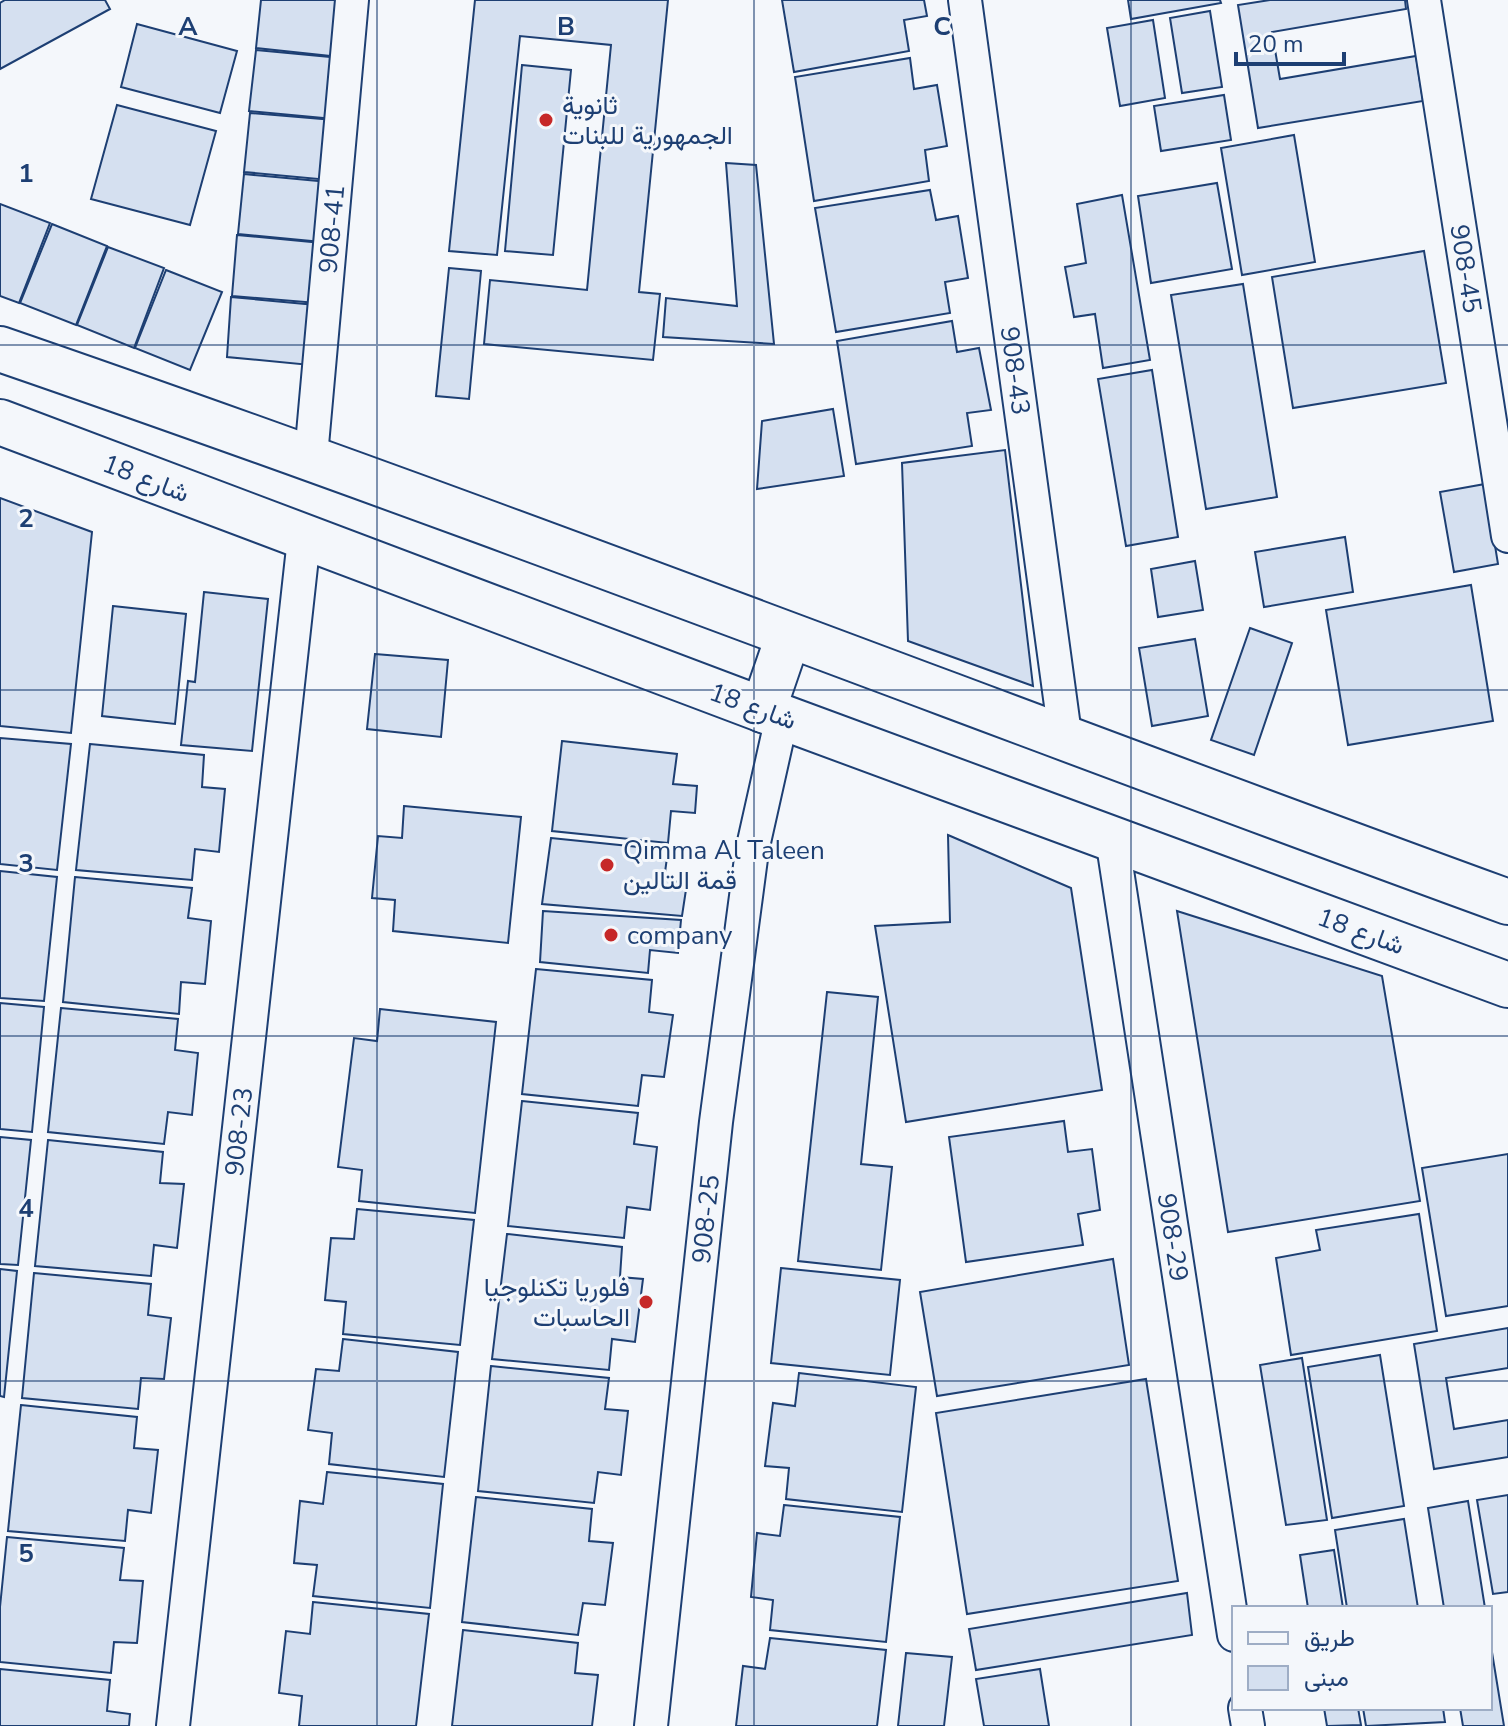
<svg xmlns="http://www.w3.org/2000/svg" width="1508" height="1726" font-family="'Nunito Sans',Vazirmatn,sans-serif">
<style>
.building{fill:#d5e0f0;stroke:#1d3f73;stroke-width:2}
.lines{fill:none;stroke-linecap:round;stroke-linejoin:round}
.street-casing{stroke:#1d3f73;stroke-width:36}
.secondary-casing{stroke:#1d3f73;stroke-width:48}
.street{stroke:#f4f7fb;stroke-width:32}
.secondary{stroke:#f4f7fb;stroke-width:44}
.grid{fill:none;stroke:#1d3f73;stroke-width:2;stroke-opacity:0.55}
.poi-dot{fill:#c62828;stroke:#f4f7fb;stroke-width:3}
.labels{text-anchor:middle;stroke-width:6;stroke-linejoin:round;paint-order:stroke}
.poi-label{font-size:26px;fill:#1d3f73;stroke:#f4f7fb;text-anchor:start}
.street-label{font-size:26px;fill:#1d3f73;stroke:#f4f7fb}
.grid-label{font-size:26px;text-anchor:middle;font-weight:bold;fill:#1d3f73;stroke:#f4f7fb;stroke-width:6;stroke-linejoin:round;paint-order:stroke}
</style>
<rect width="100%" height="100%" fill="#f4f7fb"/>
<g class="building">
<polygon points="5,0 105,0 110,9 0,69 0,3"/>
<polygon points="261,0 346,0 340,57 256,48"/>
<polygon points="475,0 668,0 639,292 660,294 653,360 484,344 490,280 587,290 611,45 520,36 497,255 449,251"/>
<polygon points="782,0 924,0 927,16 904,20 909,51 794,72"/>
<polygon points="1128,0 1220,0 1221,3 1131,19"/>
<polygon points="1270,0 1405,0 1406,9 1272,32 1280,79 1416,56 1423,101 1258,128 1238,5"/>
<polygon points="1210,11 1222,87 1182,93 1170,18"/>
<polygon points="1153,20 1165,98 1120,106 1107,28"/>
<polygon points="137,24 237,51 220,113 121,87"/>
<polygon points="256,50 341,58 334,119 249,111"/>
<polygon points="910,58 914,89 937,85 947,146 925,150 929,181 814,201 795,77"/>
<polygon points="522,65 571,70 553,255 505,251"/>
<polygon points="1224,95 1231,140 1161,151 1154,106"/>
<polygon points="117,105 216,131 190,225 91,199"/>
<polygon points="250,113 334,120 329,180 244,172"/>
<polygon points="1294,135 1315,262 1242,275 1221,148"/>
<polygon points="726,163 756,165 774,344 663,337 666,298 737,306"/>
<polygon points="244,174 329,182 322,242 238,234"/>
<polygon points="1217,183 1232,269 1151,283 1138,196"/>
<polygon points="930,190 936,220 958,216 968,278 945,282 950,313 836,332 815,208"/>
<polygon points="1122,195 1150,360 1103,368 1095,314 1074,317 1065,267 1086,263 1077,204"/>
<polygon points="0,204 50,223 19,303 0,296"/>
<polygon points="52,224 107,246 76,325 20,303"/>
<polygon points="237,235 322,243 317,303 232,296"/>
<polygon points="108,247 164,268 134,348 77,325"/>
<polygon points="1424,251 1446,383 1293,408 1272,277"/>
<polygon points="449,268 481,271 469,399 436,396"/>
<polygon points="166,270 222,292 190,370 135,348"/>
<polygon points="1243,284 1277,497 1206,509 1171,295"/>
<polygon points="231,297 316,305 310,365 227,357"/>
<polygon points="952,321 957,352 979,348 991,410 967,413 972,446 856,464 837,341"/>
<polygon points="1152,370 1178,537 1126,546 1098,379"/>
<polygon points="833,409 844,476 757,489 762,421"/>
<polygon points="1005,450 1033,686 908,641 902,463"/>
<polygon points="1485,484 1498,564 1454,572 1440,492"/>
<polygon points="0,498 92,532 71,733 0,726"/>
<polygon points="1345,537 1353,592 1264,607 1255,552"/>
<polygon points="1195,561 1203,610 1158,617 1151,569"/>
<polygon points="1471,585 1493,721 1348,745 1326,610"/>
<polygon points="204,592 268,599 252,751 181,745 188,681 195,682"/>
<polygon points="113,606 186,614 175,724 102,716"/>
<polygon points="1250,628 1292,643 1254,755 1211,740"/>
<polygon points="1195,639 1208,716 1152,726 1139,648"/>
<polygon points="375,654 448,660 441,737 367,729"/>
<polygon points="0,738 71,744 57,870 0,864"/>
<polygon points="562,741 677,754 673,784 697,786 695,813 671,811 668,843 552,831"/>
<polygon points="90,744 204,755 202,787 225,789 219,852 195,849 192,880 76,870"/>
<polygon points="404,806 521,817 508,943 393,931 395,900 372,898 378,836 402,838"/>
<polygon points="948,835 1071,888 1102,1090 906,1122 875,926 950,922"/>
<polygon points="551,838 668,850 664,880 687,883 682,916 542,904"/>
<polygon points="0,871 57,877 44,1001 0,998"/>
<polygon points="75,877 192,888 188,918 211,921 205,984 181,982 179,1014 63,1002"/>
<polygon points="543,911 681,920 678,953 650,950 648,973 540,962"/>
<polygon points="1177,911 1382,976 1420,1201 1228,1232"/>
<polygon points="536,969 652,980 649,1012 673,1015 664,1077 642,1075 638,1106 522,1094"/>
<polygon points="827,992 878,997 861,1164 892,1167 881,1270 798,1261"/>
<polygon points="0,1003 44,1007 32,1132 0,1129"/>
<polygon points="61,1008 178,1019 175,1050 198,1053 192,1115 168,1112 164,1144 48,1132"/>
<polygon points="380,1009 496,1022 475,1213 359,1201 362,1170 338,1167 354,1038 377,1041"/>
<polygon points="522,1101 638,1113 634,1144 657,1147 650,1210 627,1207 624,1238 508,1226"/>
<polygon points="1064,1121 1068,1152 1092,1149 1100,1210 1078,1214 1083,1245 966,1262 949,1137"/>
<polygon points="0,1137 31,1140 18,1265 0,1264"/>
<polygon points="48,1140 163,1152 160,1183 184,1184 177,1248 154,1245 151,1276 35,1266"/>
<polygon points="1508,1154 1508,1306 1446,1316 1422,1168"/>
<polygon points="357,1209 474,1220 460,1345 343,1334 346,1302 325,1300 331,1238 354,1239"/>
<polygon points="1419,1214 1437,1331 1291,1355 1276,1258 1320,1250 1316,1230"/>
<polygon points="507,1234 622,1247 620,1277 643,1279 635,1342 612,1339 609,1370 492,1359"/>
<polygon points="1113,1259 1129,1365 937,1396 920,1292"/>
<polygon points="781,1268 900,1280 890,1375 771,1363"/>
<polygon points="0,1269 17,1271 4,1397 0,1396"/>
<polygon points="34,1273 151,1284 148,1315 171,1318 164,1379 141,1378 138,1409 22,1398"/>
<polygon points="1508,1328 1508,1368 1446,1378 1454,1429 1508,1420 1508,1457 1434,1469 1414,1344"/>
<polygon points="343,1339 458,1352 444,1477 329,1464 332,1433 308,1430 316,1369 339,1371"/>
<polygon points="1380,1355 1404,1506 1332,1518 1308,1367"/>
<polygon points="1302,1358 1327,1520 1286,1525 1260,1365"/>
<polygon points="491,1366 609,1378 605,1409 628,1411 621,1475 598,1472 594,1503 478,1491"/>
<polygon points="799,1373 916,1387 902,1512 786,1499 789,1468 765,1466 773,1403 795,1406"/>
<polygon points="1146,1379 1178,1581 967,1614 936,1413"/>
<polygon points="21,1405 137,1417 134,1448 158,1450 151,1513 128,1510 125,1541 8,1531"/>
<polygon points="327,1472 443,1484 430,1608 313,1596 317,1565 294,1563 300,1501 323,1504"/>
<polygon points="1508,1495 1508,1592 1493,1594 1477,1500"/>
<polygon points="476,1497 592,1509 589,1541 613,1543 605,1605 583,1603 578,1635 462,1622"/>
<polygon points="1468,1501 1485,1608 1444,1608 1428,1508"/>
<polygon points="784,1505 900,1517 886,1642 770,1630 773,1600 751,1597 757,1533 780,1536"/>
<polygon points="1404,1519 1418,1608 1347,1608 1335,1530"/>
<polygon points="7,1537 124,1548 120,1580 143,1581 137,1643 114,1642 111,1673 0,1662 0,1607"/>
<polygon points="1334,1550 1343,1608 1308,1608 1300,1555"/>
<polygon points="1187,1593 1192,1635 976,1670 969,1629"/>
<polygon points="313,1602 429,1614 416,1726 299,1726 302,1696 279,1693 286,1631 310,1634"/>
<polygon points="463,1630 578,1643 575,1673 598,1675 592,1726 452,1726"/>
<polygon points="770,1638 886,1650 877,1726 736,1726 743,1666 765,1669"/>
<polygon points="1490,1640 1504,1726 1463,1726 1460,1708 1490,1708"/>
<polygon points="906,1653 952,1657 944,1726 898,1726"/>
<polygon points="0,1669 110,1680 107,1711 130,1714 129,1726 0,1726"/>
<polygon points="1040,1669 1049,1726 984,1726 976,1679"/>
<polygon points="1324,1708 1358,1708 1361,1725 1327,1726"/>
<polygon points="1363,1708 1443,1708 1445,1722 1366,1726"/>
</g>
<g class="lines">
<defs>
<g id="street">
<path id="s1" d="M965,0L1066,742"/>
<path id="s2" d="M1424,0L1508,536"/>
<path id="s3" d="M311,456L352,0"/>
<path id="s4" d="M1112,838L1234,1635"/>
<polyline points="1245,1708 1248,1726"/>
<path id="s5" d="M173,1726L304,539"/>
<path id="s6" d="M651,1726L716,1122L752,851L782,717"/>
</g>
<g id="secondary">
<path d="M0,349C506,523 1005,719 1508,902"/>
<polyline points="0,422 782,717 1508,985"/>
<polyline points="763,710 788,637"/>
</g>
</defs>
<use href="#street" class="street-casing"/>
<use href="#secondary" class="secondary-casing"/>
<use href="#street" class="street"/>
<use href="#secondary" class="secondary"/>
</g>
<path class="grid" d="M377,0V1726M754,0V1726M1131,0V1726M0,345H1508M0,690H1508M0,1036H1508M0,1381H1508"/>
<g class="poi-dot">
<circle cx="546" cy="120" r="8"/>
<circle cx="607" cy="865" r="8"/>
<circle cx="611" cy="935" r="8"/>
<circle cx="646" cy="1302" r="8"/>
</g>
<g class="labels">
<g class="poi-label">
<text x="562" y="114">ثانوية<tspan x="562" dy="30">الجمهورية للبنات</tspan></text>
<text x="623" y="859">Qimma Al Taleen<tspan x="623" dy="30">قمة التالين</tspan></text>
<text x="627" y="944">company</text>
<text x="630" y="1296" text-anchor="end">فلوريا تكنلوجيا<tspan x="630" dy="30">الحاسبات</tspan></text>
</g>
<g class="street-label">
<text dy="9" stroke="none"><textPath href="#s3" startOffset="228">908-41</textPath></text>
<text dy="9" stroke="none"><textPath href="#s2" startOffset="272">908-45</textPath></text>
<text dy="9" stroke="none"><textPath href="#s1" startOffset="374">908-43</textPath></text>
<text transform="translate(146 478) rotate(21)" y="9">شارع 18</text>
<text transform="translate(753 706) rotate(20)" y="9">شارع 18</text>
<text transform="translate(1361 931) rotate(20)" y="9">شارع 18</text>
<text dy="9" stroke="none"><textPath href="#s5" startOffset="598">908-23</textPath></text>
<text dy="9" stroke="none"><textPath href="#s6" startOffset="510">908-25</textPath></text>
<text dy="9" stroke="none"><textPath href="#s4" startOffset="404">908-29</textPath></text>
</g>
</g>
<g class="grid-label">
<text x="188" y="35">A</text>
<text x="566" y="35">B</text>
<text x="942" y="35">C</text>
<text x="26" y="182">1</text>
<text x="26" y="527">2</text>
<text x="26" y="872">3</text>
<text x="26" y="1217">4</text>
<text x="26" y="1562">5</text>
</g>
<rect x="1232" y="1606" width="260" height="104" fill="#f4f7fb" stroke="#9eadc5" stroke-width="2"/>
<rect x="1248" y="1632" width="40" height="12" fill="#f4f7fb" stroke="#9eadc5" stroke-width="2"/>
<text x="1304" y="1646" font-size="24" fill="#1d3f73">طريق</text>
<rect x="1248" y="1666" width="40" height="24" fill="#d5e0f0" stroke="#9eadc5" stroke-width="2"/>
<text x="1304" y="1686" font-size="24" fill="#1d3f73">مبنى</text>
<path d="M1236 52v12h108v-12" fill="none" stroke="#1d3f73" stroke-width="4"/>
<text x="1248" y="52" font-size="24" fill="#1d3f73" stroke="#f4f7fb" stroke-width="6" paint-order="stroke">20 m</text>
</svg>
